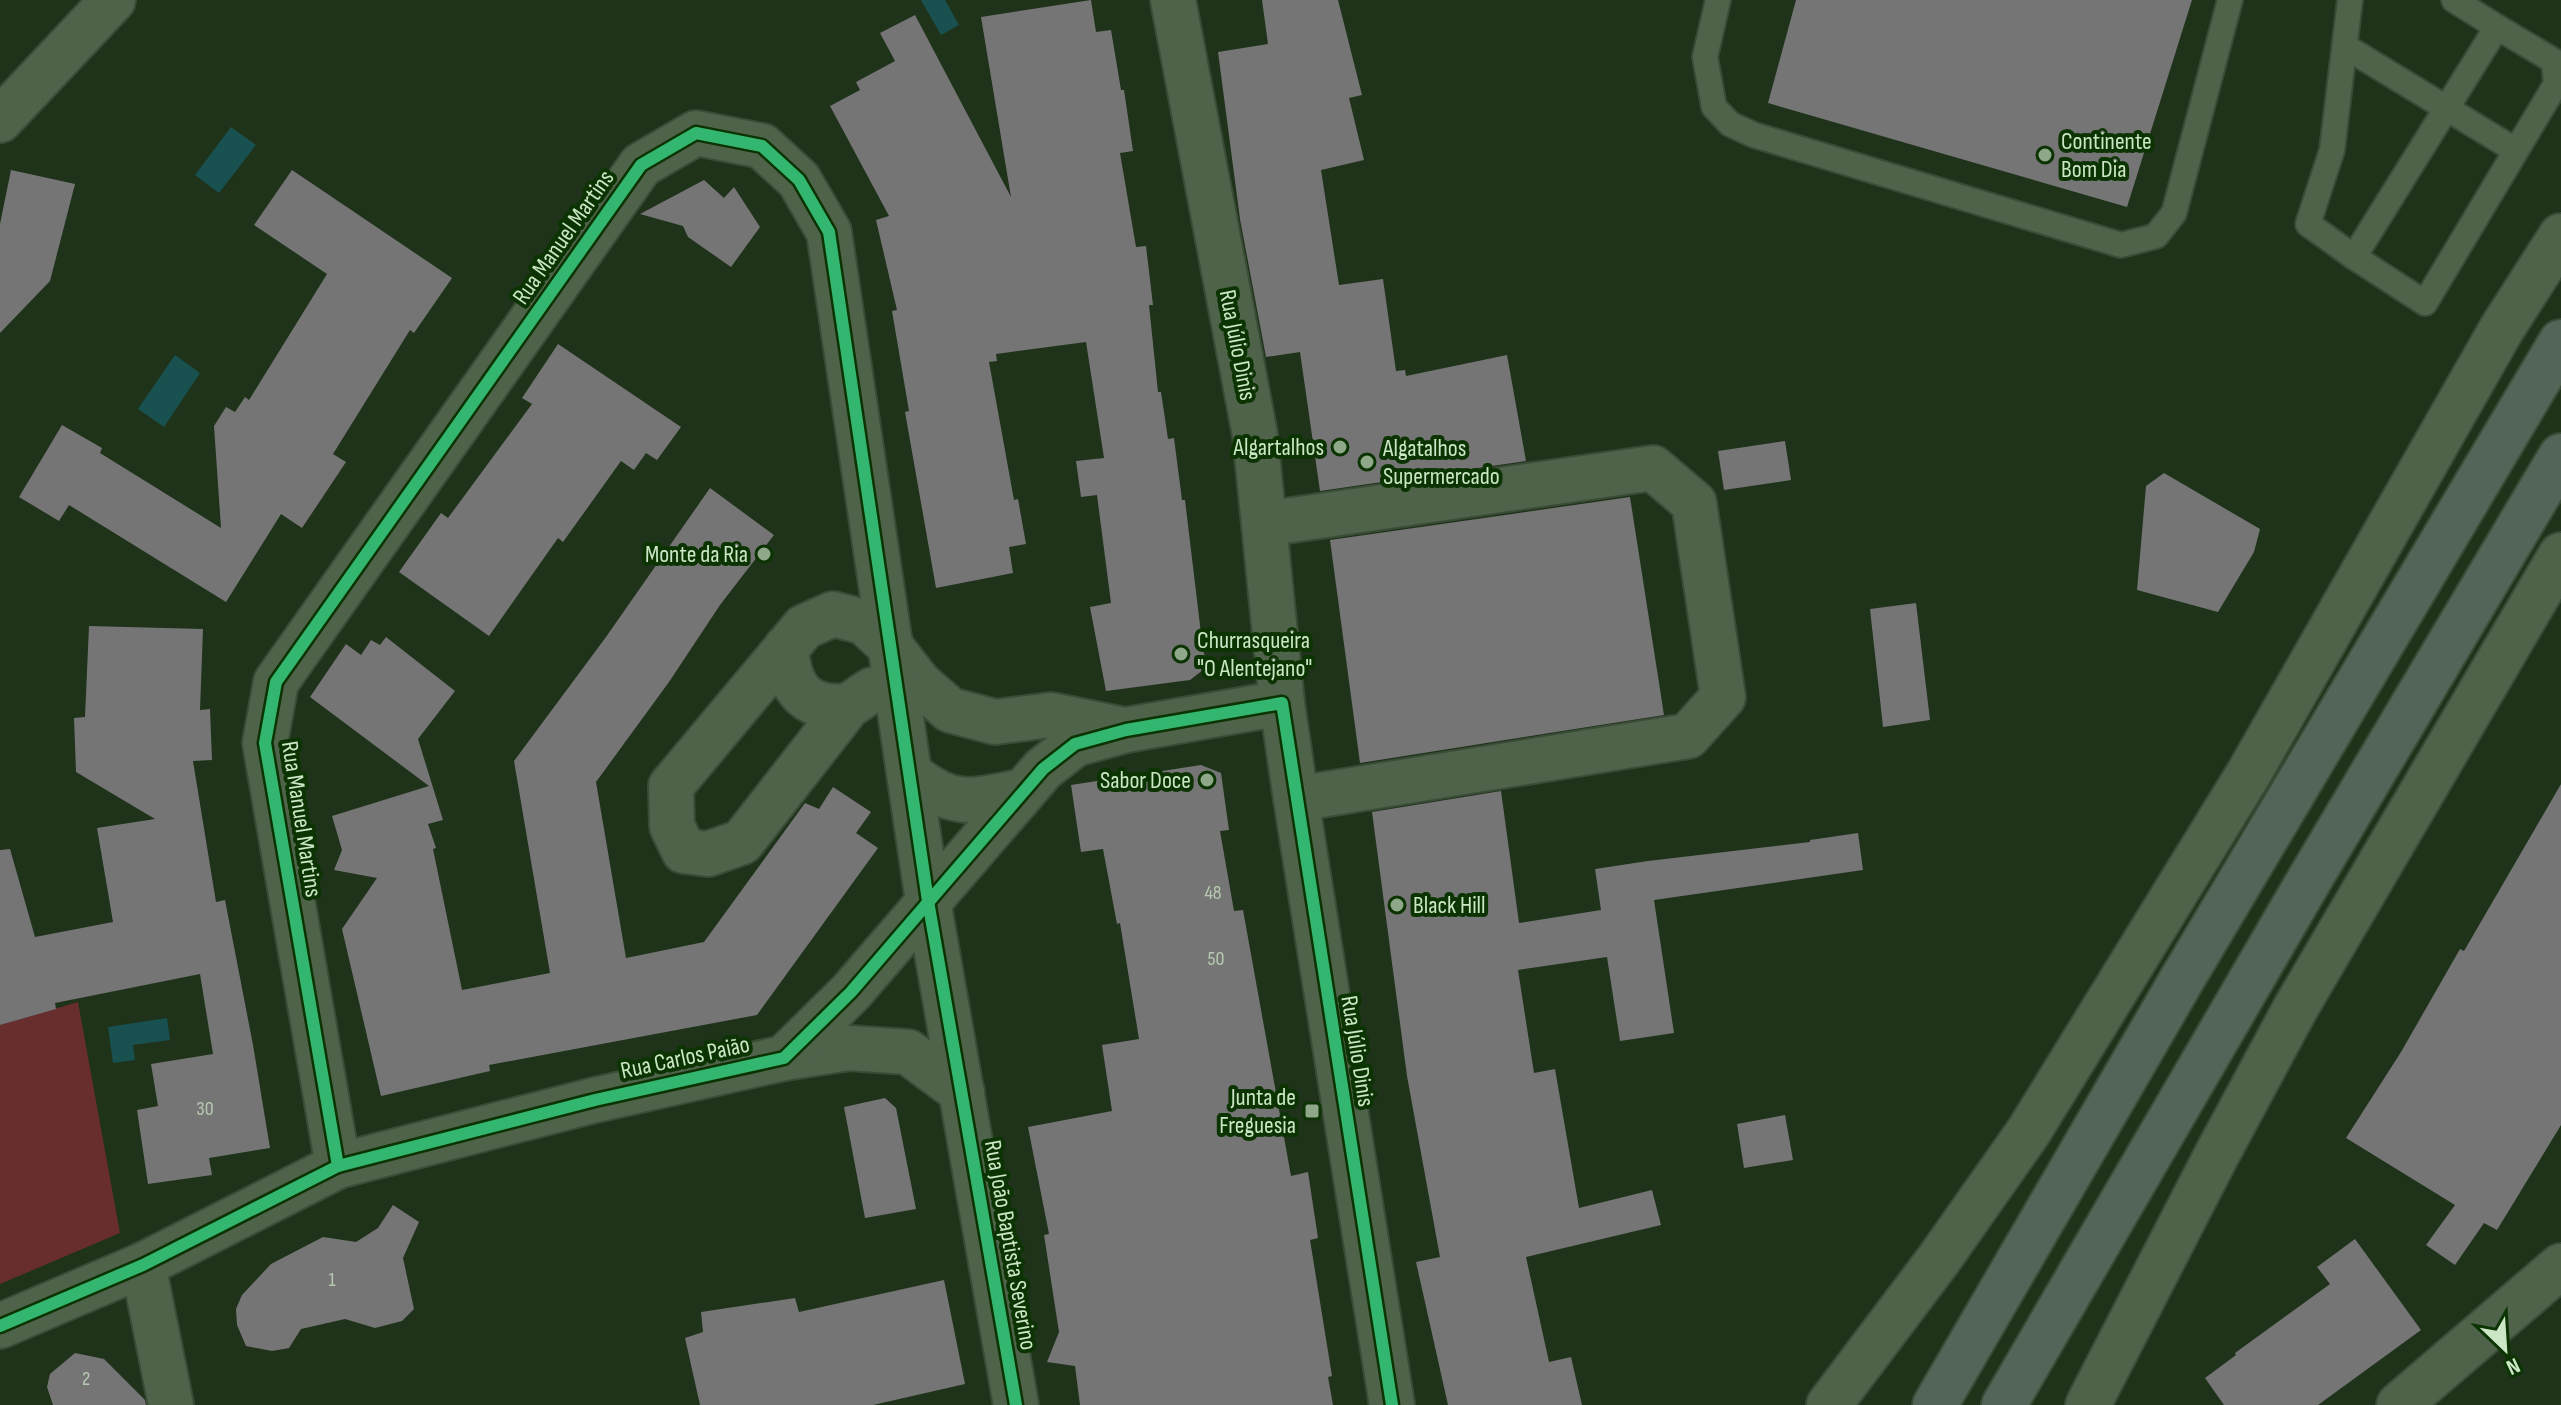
<svg xmlns="http://www.w3.org/2000/svg" width="2561" height="1405" font-family="'Sofia Sans Condensed',sans-serif">
<style>
.green{fill:#682d2d}
.water{fill:#195151}
.building{fill:#767576}
.lines{fill:none;stroke-linecap:round;stroke-linejoin:round}
.lane-casing{stroke:#3a4c36;stroke-width:28}
.street-casing{stroke:#3a4c36;stroke-width:48}
.primary-casing{stroke:#3a4c36;stroke-width:48}
.lane{stroke:#4f624a;stroke-width:24}
.street{stroke:#4f624a;stroke-width:44}
.primary{stroke:#536458;stroke-width:44}
.cycleway-casing{stroke:#0c3403;stroke-width:17}
.cycleway{stroke:#33b770;stroke-width:12}
.poi-dot{fill:#8ea889;stroke:#0c3403;stroke-width:3}
.labels{text-anchor:middle;stroke-width:8;stroke-linejoin:round;paint-order:stroke}
.number-label{font-size:20px;fill:#b6cab1}
.poi-label{font-size:24px;fill:#cbe7c5;stroke:#0c3403;text-anchor:start}
.street-label{font-size:24px;fill:#cbe7c5;stroke:#0c3403}
</style>
<rect width="100%" height="100%" fill="#1e3319"/>
<polygon class="green" points="78,1002 120,1233 0,1284 0,1025"/>
<g class="water">
<polygon points="921,0 945,0 959,25 941,35"/>
<polygon points="231,127 256,145 219,193 195,175"/>
<polygon points="175,355 200,373 164,427 138,409"/>
<polygon points="167,1018 170,1040 133,1045 135,1060 113,1063 108,1027"/>
</g>
<g class="building">
<polygon points="1091,0 1096,32 1111,30 1121,90 1124,90 1133,151 1120,153 1136,247 1146,246 1153,305 1149,305 1158,392 1161,392 1168,439 1174,438 1182,500 1185,500 1203,650 1208,666 1190,680 1106,691 1090,607 1111,603 1097,495 1081,497 1076,461 1104,458 1086,342 996,354 997,361 989,362 1014,500 1018,499 1026,544 1009,547 1013,573 936,588 905,412 909,411 892,311 897,310 876,220 889,216 830,106 860,90 856,82 895,61 880,33 915,15 1011,197 981,17"/>
<polygon points="1262,0 1338,0 1362,95 1349,98 1364,160 1321,170 1339,285 1383,279 1396,371 1405,370 1406,376 1507,355 1526,461 1320,491 1300,352 1266,357 1240,219 1218,52 1268,44"/>
<polygon points="1796,0 2192,0 2127,207 1768,103"/>
<polygon points="11,170 75,184 50,281 0,333 0,224"/>
<polygon points="292,170 452,278 414,333 410,330 333,454 346,462 302,528 281,514 226,602 69,505 59,521 19,497 62,425 102,448 100,453 221,528 214,426 226,407 235,412 245,397 249,400 327,274 254,225"/>
<polygon points="704,180 724,198 734,187 760,227 731,267 688,237 683,226 640,214"/>
<polygon points="558,344 681,427 657,460 646,453 634,470 621,461 563,542 558,538 489,636 399,572 441,513 448,518 532,404 522,398"/>
<polygon points="1785,441 1791,480 1724,490 1718,451"/>
<polygon points="2164,473 2260,529 2254,552 2218,612 2137,590 2146,486"/>
<polygon points="710,488 774,535 720,605 669,682 596,782 626,958 704,942 805,803 819,809 833,787 871,812 856,833 878,848 757,1015 489,1065 490,1071 381,1096 342,929 377,878 334,870 342,850 332,816 429,786 310,697 346,644 361,655 371,640 380,645 386,637 455,691 418,739 443,820 428,824 436,848 433,849 462,990 550,973 514,761 606,637"/>
<polygon points="1630,497 1664,715 1360,763 1330,540"/>
<polygon points="1916,603 1930,720 1883,727 1870,609"/>
<polygon points="89,626 203,629 200,710 210,709 212,760 193,761 216,902 225,900 253,1045 270,1148 209,1158 212,1175 148,1184 137,1110 158,1106 151,1064 213,1054 200,974 55,1003 56,1009 0,1025 0,850 10,849 35,937 113,922 97,828 155,819 76,772 74,718 85,717"/>
<polygon points="1201,765 1221,773 1229,830 1220,831 1234,911 1243,910 1291,1176 1308,1172 1318,1238 1310,1240 1332,1376 1328,1377 1333,1405 1080,1405 1075,1366 1047,1362 1059,1332 1044,1235 1049,1234 1028,1127 1112,1111 1102,1045 1139,1039 1120,923 1117,924 1103,849 1081,852 1071,785"/>
<polygon points="2561,784 2561,1125 2497,1230 2484,1223 2455,1265 2426,1245 2455,1205 2346,1138 2401,1052 2460,949 2464,951"/>
<polygon points="1501,791 1519,923 1601,910 1595,869 1648,861 1810,842 1810,840 1858,833 1863,870 1654,900 1674,1033 1620,1041 1607,957 1518,970 1534,1073 1555,1069 1579,1208 1652,1190 1661,1225 1526,1257 1549,1362 1571,1357 1582,1405 1448,1405 1416,1262 1440,1257 1407,1076 1372,812"/>
<polygon points="885,1098 896,1108 916,1209 865,1218 844,1107"/>
<polygon points="1785,1115 1793,1160 1744,1168 1737,1124"/>
<polygon points="393,1205 419,1222 403,1258 414,1309 402,1321 375,1328 345,1319 301,1329 289,1348 272,1351 246,1346 237,1325 236,1309 242,1295 271,1264 323,1237 356,1242 378,1228"/>
<polygon points="2355,1239 2421,1330 2318,1405 2224,1405 2205,1378 2236,1355 2235,1353 2330,1284 2317,1267"/>
<polygon points="944,1280 965,1384 873,1405 700,1405 685,1338 703,1332 701,1312 795,1298 799,1312"/>
<polygon points="75,1353 104,1359 145,1400 146,1405 53,1405 47,1387 50,1374"/>
</g>
<g class="lines">
<defs>
<g id="lane">
<polyline points="1718,0 1705,57 1714,107 1730,124 1754,135 2121,245 2156,236 2174,213 2230,0"/>
<polyline points="2350,0 2332,150 2308,224 2354,257 2497,27 2454,0"/>
<polyline points="2346,47 2515,150"/>
<polyline points="2354,257 2425,303 2556,84 2554,61 2497,27"/>
</g>
<g id="street">
<polyline points="1173,0 1255,435 1282,703 1296,799 1392,1405"/>
<polyline points="0,120 113,0"/>
<polyline points="1264,524 1653,468 1694,503 1723,697 1688,736 1296,799"/>
<path d="M786,648C789,689 805,710 848,706"/>
<polyline points="896,685 872,690 848,706 742,842 708,854 684,851 672,826 671,786 804,627 833,614 864,622 891,647 919,683 950,710 995,722 1051,715 1120,729"/>
<path d="M909,773C953,810 973,801 1024,791"/>
<polyline points="784,1058 849,1048 908,1052 962,1092"/>
<polyline points="338,1166 265,743 276,682 641,165 696,133 762,146 799,180 829,232 928,901 1016,1405"/>
<polyline points="143,1265 171,1405"/>
<polyline points="0,1326 143,1265 338,1166 595,1100 784,1058 851,992 1043,769 1075,744 1126,730 1282,703"/>
<polyline points="1829,1405 1939,1259 2029,1131 2249,773 2501,330 2561,236"/>
<polyline points="2088,1405 2215,1158 2295,1009 2561,555"/>
<polyline points="2399,1405 2561,1266"/>
</g>
<g id="primary">
<polyline points="1935,1405 2181,981 2561,342"/>
<polyline points="2004,1405 2311,877 2561,456"/>
</g>
</defs>
<use href="#lane" class="lane-casing"/>
<use href="#street" class="street-casing"/>
<use href="#primary" class="primary-casing"/>
<use href="#lane" class="lane"/>
<use href="#street" class="street"/>
<use href="#primary" class="primary"/>
<defs>
<g id="cycleway">
<polyline points="338,1166 265,743 276,682 641,165 696,133 762,146 799,180 829,232 928,901 1016,1405"/>
<polyline points="0,1326 143,1265 338,1166 595,1100 784,1058 851,992 1043,769 1075,744 1126,730 1282,703 1392,1405"/>
</g>
</defs>
<use href="#cycleway" class="cycleway-casing"/>
<use href="#cycleway" class="cycleway"/>
</g>
<g class="poi-dot">
<circle cx="2045" cy="155" r="8"/>
<circle cx="1340" cy="447" r="8"/>
<circle cx="1367" cy="462" r="8"/>
<circle cx="764" cy="554" r="8"/>
<circle cx="1181" cy="654" r="8"/>
<circle cx="1207" cy="780" r="8"/>
<circle cx="1397" cy="905" r="8"/>
<rect x="1304" y="1103" width="16" height="16" rx="4"/>
</g>
<g class="labels">
<g class="number-label">
<text x="1213" y="899">48</text>
<text x="1216" y="965">50</text>
<text x="205" y="1115">30</text>
<text x="332" y="1286">1</text>
<text x="86" y="1385">2</text>
</g>
<g class="poi-label">
<text x="2061" y="149">Continente<tspan x="2061" dy="28">Bom Dia</tspan></text>
<text x="1324" y="455" text-anchor="end">Algartalhos</text>
<text x="1383" y="456">Algatalhos<tspan x="1383" dy="28">Supermercado</tspan></text>
<text x="748" y="562" text-anchor="end">Monte da Ria</text>
<text x="1197" y="648">Churrasqueira<tspan x="1197" dy="28">"O Alentejano"</tspan></text>
<text x="1191" y="788" text-anchor="end">Sabor Doce</text>
<text x="1413" y="913">Black Hill</text>
<text x="1296" y="1105" text-anchor="end">Junta de<tspan x="1296" dy="28">Freguesia</tspan></text>
</g>
<g class="street-label">
<text transform="translate(563 237) rotate(-55)" y="8">Rua Manuel Martins</text>
<text transform="translate(1238 345) rotate(79)" y="8">Rua Júlio Dinis</text>
<text transform="translate(302 819) rotate(81)" y="8">Rua Manuel Martins</text>
<text transform="translate(1358 1051) rotate(81)" y="8">Rua Júlio Dinis</text>
<text transform="translate(685 1057) rotate(-12)" y="8">Rua Carlos Paião</text>
<text transform="translate(1011 1245) rotate(80)" y="8">Rua João Baptista Severino</text>
</g>
</g>
<g transform="translate(2505 1349) rotate(155)" stroke="#0c3403" stroke-width="6" paint-order="stroke">
<path d="M0-6L14 30L0 20L-14 30Z" fill="#cbe7c5"/>
<text y="-12" font-size="22" font-weight="bold" text-anchor="middle" fill="#cbe7c5">N</text>
</g>
</svg>
